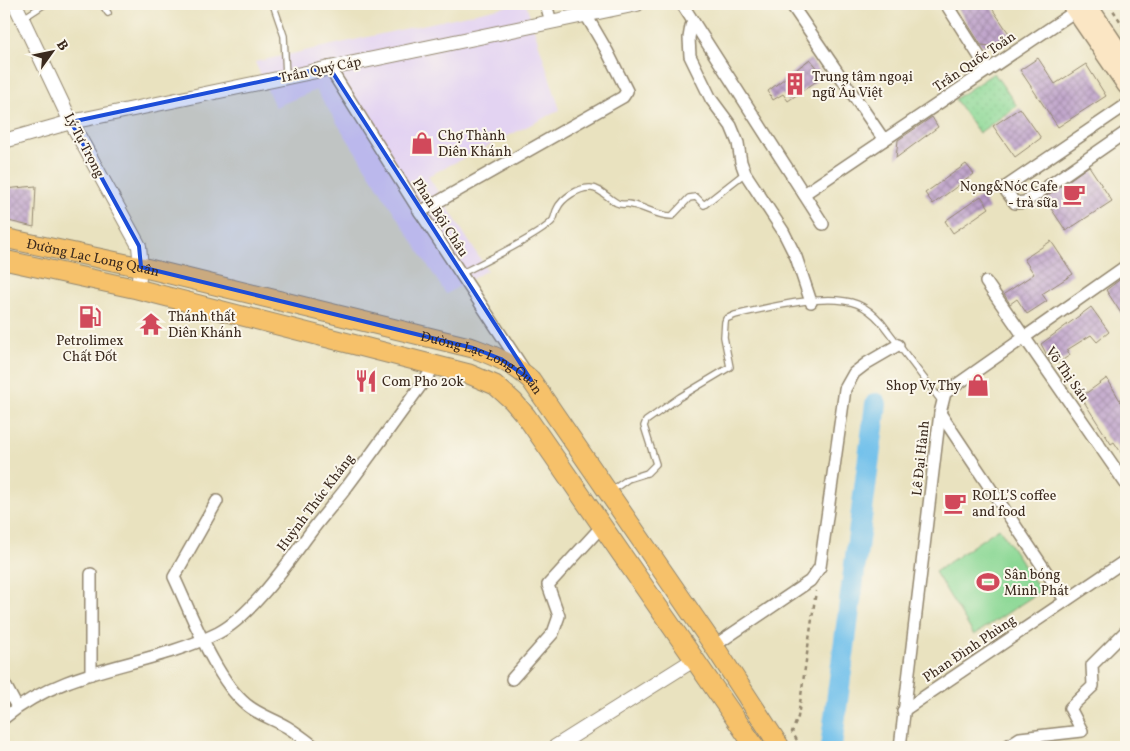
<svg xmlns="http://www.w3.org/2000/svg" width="1130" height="751" font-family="Vollkorn,serif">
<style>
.built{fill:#e3d3f2}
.grass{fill:#8cd895;stroke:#64815a}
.park{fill:url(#park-dots);stroke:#64815a}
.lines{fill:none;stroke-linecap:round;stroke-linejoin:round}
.river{stroke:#70c0eb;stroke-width:22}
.building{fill:url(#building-cross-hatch)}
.service-casing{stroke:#92866e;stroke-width:8}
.minor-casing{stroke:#92866e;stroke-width:14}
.tertiary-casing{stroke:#92866e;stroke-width:16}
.secondary-casing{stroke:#92866e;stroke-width:19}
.primary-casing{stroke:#92866e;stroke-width:21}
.path{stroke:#92866e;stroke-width:2.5;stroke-dasharray:4 4;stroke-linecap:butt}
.service{stroke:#fff;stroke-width:5.5}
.minor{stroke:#fff;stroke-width:11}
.tertiary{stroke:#fff;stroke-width:14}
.secondary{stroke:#fbe6c4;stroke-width:16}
.primary{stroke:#f6c16b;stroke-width:19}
.marked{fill:#1d4ed8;fill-opacity:0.2;stroke:#1d4ed8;stroke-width:4;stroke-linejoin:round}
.labels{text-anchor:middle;stroke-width:4;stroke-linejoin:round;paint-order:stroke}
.street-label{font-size:14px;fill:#3b2a1e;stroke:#fbf7ec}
.poi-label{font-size:14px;fill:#3b2a1e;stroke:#fbf7ec;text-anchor:start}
</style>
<defs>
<pattern id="park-dots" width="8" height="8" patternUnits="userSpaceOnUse" patternTransform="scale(1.25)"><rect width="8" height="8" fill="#8cd895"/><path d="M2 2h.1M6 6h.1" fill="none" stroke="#7aba80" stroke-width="1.8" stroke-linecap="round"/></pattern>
<pattern id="building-cross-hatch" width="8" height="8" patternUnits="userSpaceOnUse" patternTransform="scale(1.25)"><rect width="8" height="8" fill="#ba9cc8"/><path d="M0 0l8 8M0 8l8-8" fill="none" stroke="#987fa2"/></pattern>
</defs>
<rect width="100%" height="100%" fill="#fbf7ec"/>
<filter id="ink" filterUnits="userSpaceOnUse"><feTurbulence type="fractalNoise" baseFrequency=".02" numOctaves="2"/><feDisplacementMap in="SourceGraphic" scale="10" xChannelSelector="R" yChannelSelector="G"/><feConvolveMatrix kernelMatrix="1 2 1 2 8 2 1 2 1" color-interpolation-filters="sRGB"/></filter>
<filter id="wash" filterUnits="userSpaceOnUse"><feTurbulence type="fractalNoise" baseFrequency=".0096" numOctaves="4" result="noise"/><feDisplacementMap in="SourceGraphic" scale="20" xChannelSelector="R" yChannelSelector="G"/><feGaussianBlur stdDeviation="1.12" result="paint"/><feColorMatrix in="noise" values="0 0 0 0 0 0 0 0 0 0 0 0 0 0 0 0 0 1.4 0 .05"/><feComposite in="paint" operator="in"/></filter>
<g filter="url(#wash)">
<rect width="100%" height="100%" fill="#e9e2bf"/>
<polygon class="built" points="517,4 526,4 560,110 428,176 487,270 446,294 316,90 275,107 255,62"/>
<polygon class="grass" points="999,528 1041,591 974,635 935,572"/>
<polygon class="park" points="994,73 1017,106 979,133 955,99"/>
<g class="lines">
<polyline class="river" points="831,747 876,404"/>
</g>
<g id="blocks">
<g class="building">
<polygon points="955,4 989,4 1010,35 991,46 981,45"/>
<polygon points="1038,58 1055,84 1086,64 1106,96 1058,127 1020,70"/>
<polygon points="810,59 824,76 788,101 783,94 773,100 768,91"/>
<polygon points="1020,108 1041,138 1015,157 993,126"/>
<polygon points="932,117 938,127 896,158 898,140"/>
<polygon points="966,164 974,174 933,204 925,193"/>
<polygon points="1089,166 1112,201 1066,231 1044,198"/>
<polygon points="36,186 34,227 4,220 4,189"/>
<polygon points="981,196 989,208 953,233 945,221"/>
<polygon points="1051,241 1073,274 1042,294 1047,301 1027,314 1017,299 1010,304 1004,294 1034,274 1024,259"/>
<polygon points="1126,275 1126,321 1106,290"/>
<polygon points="1091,307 1109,332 1097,342 1091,335 1067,350 1070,355 1057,364 1053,359 1050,361 1041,344"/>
<polygon points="1107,378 1126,411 1126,460 1114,442 1111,444 1081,397"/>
</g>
</g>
</g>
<g filter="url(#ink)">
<use href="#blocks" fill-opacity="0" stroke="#92866e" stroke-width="1"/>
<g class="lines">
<defs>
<g id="service">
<polyline points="102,4 108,13"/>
<polyline points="273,4 284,36 286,76"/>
<polyline points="22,19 45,4"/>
<path d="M460,274C478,265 543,234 553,220C555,217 555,212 557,209C562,198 579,187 591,188C600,188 609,199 617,203C621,205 624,204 628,204C644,206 656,216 672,216L689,198L696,197L704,205L745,173"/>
<path d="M611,491L628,479L647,473L656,464L644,426L646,421L680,397L730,367L724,337L725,322L726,319L735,315C766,308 827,292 857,304C867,308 874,314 881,322L942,402"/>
</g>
<g id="minor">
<polyline points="546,4 551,22"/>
<polyline points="682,4 823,224"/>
<polyline points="791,4 884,140"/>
<polyline points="946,4 988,70"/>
<polyline points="694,23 691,26 689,38 690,56 711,99 731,126 738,143 741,162 745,173 783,231 796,257 811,302"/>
<polyline points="329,67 420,212 523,368"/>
<polyline points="1126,105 1004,188 1015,203 1025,202 1126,132"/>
<polyline points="804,194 1080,8"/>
<polyline points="420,212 623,97 627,91 607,51 586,15"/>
<polyline points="986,282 1126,484"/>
<polyline points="940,413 1065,600"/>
<path d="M217,501L174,577C191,613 216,681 247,705C259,715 274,719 287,727C297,733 306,740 315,747"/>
<polyline points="714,646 810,581 820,567 845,389 854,373 867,363 898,345"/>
<polyline points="91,674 91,574"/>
<polyline points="512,679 553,633 559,616 548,585 603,525"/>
<polyline points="4,683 17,707"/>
<polyline points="903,711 1126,560"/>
<path d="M4,718C68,665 147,668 218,633C251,616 287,564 310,533C320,519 332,506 343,492C374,451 404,408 435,366"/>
<polyline points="900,747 940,413 945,393 1126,266"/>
<polyline points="1006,747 1020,738 1082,731 1070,708 1093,686 1092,665 1126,631"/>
</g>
<g id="tertiary">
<polyline points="15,4 71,122 139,246 141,267 137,289"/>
<polyline points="4,141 71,122 637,4"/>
<polyline points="555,747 695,659"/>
</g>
<g id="secondary">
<polyline points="1070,4 1126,86"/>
<polyline points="1088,4 1126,61"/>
</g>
<g id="primary">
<path id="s1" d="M4,238L141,267L473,348C495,356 514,364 531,380L714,646L780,747"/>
<polyline points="4,260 137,289 469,374 495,385 513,401 526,416 755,747"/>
</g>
</defs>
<use href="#service" class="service-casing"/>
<use href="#minor" class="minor-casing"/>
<use href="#tertiary" class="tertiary-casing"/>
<use href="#secondary" class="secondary-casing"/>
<use href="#primary" class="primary-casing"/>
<g class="path">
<polyline points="1109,4 1126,30"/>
<polyline points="801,747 792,732 798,717 816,591"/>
</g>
<use href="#service" class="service"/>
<use href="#minor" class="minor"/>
<use href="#tertiary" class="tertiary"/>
<use href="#secondary" class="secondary"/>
<use href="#primary" class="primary"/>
</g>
</g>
<path class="marked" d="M329,67L531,380L501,359L473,348L141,267L139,246L71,122Z"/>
<defs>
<symbol id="building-bare" viewBox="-9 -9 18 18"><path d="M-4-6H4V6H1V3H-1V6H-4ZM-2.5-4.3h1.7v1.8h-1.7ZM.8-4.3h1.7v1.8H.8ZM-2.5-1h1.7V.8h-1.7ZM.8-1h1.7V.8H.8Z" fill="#d1495b" stroke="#fbf7ec" stroke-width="2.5" paint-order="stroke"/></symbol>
<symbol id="shop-bare" viewBox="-9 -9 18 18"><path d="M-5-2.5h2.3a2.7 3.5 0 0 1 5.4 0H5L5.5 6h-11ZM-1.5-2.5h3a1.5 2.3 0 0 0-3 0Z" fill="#d1495b" stroke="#fbf7ec" stroke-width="2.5" paint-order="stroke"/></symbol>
<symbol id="cafe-bare" viewBox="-9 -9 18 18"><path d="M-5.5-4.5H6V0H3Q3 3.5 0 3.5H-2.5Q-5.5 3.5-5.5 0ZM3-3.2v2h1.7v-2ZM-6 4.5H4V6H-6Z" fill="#d1495b" stroke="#fbf7ec" stroke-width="2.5" paint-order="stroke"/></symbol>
<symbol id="fuel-bare" viewBox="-9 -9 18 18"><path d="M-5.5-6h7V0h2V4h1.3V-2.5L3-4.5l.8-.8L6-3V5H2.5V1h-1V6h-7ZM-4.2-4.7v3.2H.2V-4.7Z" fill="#d1495b" stroke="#fbf7ec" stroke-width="2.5" paint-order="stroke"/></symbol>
<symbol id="temple-bare" viewBox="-9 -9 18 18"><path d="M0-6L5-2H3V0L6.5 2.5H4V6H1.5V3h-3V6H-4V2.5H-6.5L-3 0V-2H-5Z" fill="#d1495b" stroke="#fbf7ec" stroke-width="2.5" paint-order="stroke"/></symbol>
<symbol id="restaurant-bare" viewBox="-9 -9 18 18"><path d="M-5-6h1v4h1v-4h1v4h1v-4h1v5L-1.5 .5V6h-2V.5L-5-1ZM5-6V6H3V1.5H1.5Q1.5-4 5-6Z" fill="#d1495b" stroke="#fbf7ec" stroke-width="2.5" paint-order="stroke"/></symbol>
<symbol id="stadium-bare" viewBox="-9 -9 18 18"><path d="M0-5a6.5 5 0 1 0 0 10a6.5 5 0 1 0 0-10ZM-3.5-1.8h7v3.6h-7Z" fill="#d1495b" stroke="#fbf7ec" stroke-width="2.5" paint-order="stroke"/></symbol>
</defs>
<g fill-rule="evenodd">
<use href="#building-bare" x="779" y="68" width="32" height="32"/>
<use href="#shop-bare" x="406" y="127" width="32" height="32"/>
<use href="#cafe-bare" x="1058" y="178" width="32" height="32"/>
<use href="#fuel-bare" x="74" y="301" width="32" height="32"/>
<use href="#temple-bare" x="135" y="308" width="32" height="32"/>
<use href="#restaurant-bare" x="350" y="365" width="32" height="32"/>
<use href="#shop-bare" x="962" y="369" width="32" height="32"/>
<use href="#cafe-bare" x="939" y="487" width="32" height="32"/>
<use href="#stadium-bare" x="972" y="566" width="32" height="32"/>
</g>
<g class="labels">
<g class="street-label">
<text transform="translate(974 61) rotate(-34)" y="5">Trần Quốc Toản</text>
<text transform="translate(320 69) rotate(-12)" y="5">Trần Quý Cáp</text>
<text transform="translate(85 145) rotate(62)" y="5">Lý Tự Trọng</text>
<text transform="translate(441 217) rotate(57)" y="5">Phan Bội Châu</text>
<text dy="5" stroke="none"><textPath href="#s1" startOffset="91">Đường Lạc Long Quân</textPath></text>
<text dy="5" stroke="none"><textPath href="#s1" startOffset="496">Đường Lạc Long Quân</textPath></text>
<text transform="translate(1068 374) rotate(55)" y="5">Võ Thị Sáu</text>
<text transform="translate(920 458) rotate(-84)" y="5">Lê Đại Hành</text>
<text transform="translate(315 502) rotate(-53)" y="5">Huỳnh Thúc Kháng</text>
<text transform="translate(969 648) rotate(-34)" y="5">Phan Đình Phùng</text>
</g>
<g class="poi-label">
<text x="812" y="81">Trung tâm ngoại<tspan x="812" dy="16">ngữ Âu Việt</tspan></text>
<text x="438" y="140">Chợ Thành<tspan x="438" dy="16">Diên Khánh</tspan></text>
<text x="1058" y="191" text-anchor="end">Nọng&amp;Nóc Cafe<tspan x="1058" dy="16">- trà sữa</tspan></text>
<text x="168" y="321">Thánh thất<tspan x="168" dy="16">Diên Khánh</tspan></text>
<text x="90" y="345" text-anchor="middle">Petrolimex<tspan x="90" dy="16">Chất Đốt</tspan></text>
<text x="382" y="386">Com Pho 20k</text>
<text x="961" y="390" text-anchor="end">Shop Vy Thy</text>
<text x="972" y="500">ROLL’S coffee<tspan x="972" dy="16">and food</tspan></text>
<text x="1004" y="579">Sân bóng<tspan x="1004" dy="16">Minh Phát</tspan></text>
</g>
</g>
<rect width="1130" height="751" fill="none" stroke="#fbf7ec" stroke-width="20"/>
<g transform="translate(52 52) rotate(57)" stroke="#fbf7ec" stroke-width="4" paint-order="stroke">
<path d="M0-4L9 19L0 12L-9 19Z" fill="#3b2a1e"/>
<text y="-8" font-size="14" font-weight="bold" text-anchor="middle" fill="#3b2a1e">B</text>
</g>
</svg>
